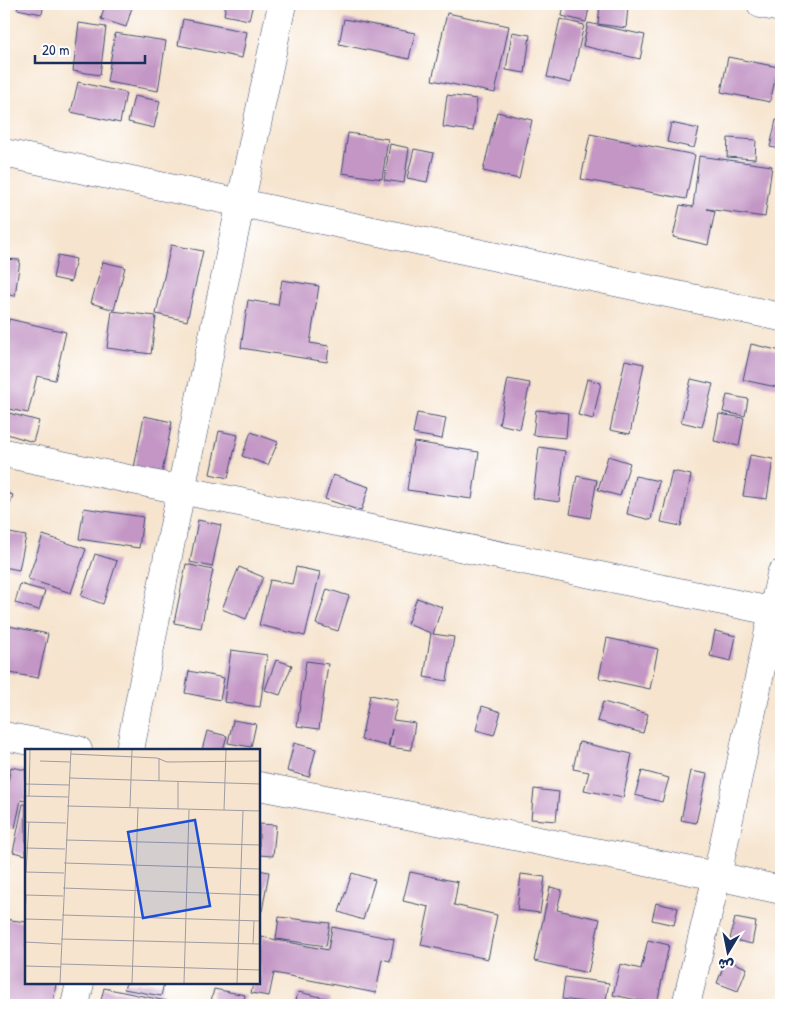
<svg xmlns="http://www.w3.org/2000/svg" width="785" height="1009" font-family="'Patrick Hand','Playpen Sans Arabic',sans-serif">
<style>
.building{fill:#c396c5}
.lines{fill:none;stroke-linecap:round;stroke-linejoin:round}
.street-casing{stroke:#3c4a6f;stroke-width:29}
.street{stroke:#fff;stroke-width:28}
.inset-road{fill:none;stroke:#9e9ca1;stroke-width:1}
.view{fill:#1d4ed8;fill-opacity:0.15;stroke:#1d4ed8;stroke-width:2.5}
.inset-edge{fill:none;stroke:#1b2f5e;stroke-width:2.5}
</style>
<rect width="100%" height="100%" fill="#fff"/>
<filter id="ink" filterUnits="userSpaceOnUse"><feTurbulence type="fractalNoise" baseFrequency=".02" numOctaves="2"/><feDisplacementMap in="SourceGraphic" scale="10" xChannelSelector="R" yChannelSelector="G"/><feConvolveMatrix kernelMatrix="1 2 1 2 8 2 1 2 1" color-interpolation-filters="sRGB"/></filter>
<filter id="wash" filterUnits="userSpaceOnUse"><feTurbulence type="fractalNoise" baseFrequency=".0096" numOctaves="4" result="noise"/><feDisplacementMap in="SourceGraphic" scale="20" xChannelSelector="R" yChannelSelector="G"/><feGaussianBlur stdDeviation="1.12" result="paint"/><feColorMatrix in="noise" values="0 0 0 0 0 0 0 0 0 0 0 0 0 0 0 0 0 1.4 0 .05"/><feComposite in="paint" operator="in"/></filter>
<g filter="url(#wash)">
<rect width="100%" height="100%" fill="#f6e4ce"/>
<g id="blocks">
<g class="building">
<polygon points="19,4 44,4 42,14 17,9"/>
<polygon points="105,4 133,4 126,27 101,19"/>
<polygon points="226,4 253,4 249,20 224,15"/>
<polygon points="564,4 590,4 586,22 562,16"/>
<polygon points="600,4 628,7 626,28 598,24"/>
<polygon points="447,13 509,26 495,93 432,80"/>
<polygon points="183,19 247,32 242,58 178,45"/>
<polygon points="344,19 415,33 409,59 339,44"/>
<polygon points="560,19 584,25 571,83 547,77"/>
<polygon points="79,23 106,27 100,75 73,71"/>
<polygon points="588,23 645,35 640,59 583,46"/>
<polygon points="512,32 530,35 525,73 506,70"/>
<polygon points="115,33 166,41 158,91 107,82"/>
<polygon points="728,57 778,67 770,102 721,92"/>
<polygon points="78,82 126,93 120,123 71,112"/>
<polygon points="447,95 477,99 473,131 443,127"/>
<polygon points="134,96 160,101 154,128 128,122"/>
<polygon points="497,112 532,120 519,179 483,171"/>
<polygon points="776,120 781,121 781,149 770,147"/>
<polygon points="671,123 699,129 694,148 667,142"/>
<polygon points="348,133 388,139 382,179 342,173"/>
<polygon points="590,134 695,155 686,199 581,179"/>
<polygon points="728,138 756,140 755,159 727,157"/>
<polygon points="390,144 409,148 404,183 384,180"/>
<polygon points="414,149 434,153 427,182 407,178"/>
<polygon points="699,156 772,166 765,217 707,209 715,211 708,245 673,237 680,205 693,207"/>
<polygon points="171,245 203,251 187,321 156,314"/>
<polygon points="58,255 76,259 71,282 53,278"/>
<polygon points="4,259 20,260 15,296 4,294"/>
<polygon points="103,262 125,267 114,310 91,303"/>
<polygon points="282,280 319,286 310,343 329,346 327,362 241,348 248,300 278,305"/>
<polygon points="112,311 156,316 151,354 107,348"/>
<polygon points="9,319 66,332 55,380 37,376 28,413 4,408 4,343"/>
<polygon points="751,344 781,351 781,388 743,380"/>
<polygon points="625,360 644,364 630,434 610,430"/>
<polygon points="508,379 530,383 520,429 499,424"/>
<polygon points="587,379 601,383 593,419 578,415"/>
<polygon points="691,379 713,384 702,427 681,422"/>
<polygon points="727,395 748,399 745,416 723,412"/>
<polygon points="536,410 568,413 566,438 533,435"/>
<polygon points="9,413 39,421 33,442 4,433"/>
<polygon points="417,413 446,418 442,439 413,434"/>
<polygon points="719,414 744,418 739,446 714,441"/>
<polygon points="144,416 172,422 162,473 134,468"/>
<polygon points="219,431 238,435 228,478 210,474"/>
<polygon points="251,432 278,442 268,465 242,456"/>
<polygon points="414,442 479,452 472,499 407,490"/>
<polygon points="539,447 565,451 559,502 533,498"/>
<polygon points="750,455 773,459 767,499 743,496"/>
<polygon points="608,456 630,463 620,496 598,490"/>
<polygon points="672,471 691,475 681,526 661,522"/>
<polygon points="333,475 369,487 361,511 325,499"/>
<polygon points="577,476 597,480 590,518 570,514"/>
<polygon points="635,476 659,481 651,520 627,514"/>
<polygon points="4,492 13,495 4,521"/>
<polygon points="84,508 143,517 139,548 79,539"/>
<polygon points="198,520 221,525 212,567 190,562"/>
<polygon points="9,533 26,536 19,570 4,567 4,558"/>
<polygon points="43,535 86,549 71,593 28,579"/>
<polygon points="95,554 117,561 103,604 81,596"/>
<polygon points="186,564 213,570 201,628 174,623"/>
<polygon points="239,567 263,577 246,619 222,609"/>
<polygon points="296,567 320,572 305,636 259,625 270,580 292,584"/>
<polygon points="20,584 45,591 39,610 15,603"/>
<polygon points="327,589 349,596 338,631 316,624"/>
<polygon points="417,598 442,607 433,634 454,637 447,681 424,677 431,633 407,624"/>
<polygon points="4,625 48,634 38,678 4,672"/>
<polygon points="715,631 736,636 731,661 710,656"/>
<polygon points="607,638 658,649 650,689 599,678"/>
<polygon points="231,650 267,655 260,707 224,702"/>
<polygon points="276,660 292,665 280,695 265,690"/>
<polygon points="306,661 328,664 319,729 297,726"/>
<polygon points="189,671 224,678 220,700 185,693"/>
<polygon points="370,695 398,700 393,720 415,723 411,750 389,747 392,729 388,746 361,740"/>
<polygon points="603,702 648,714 643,733 597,721"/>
<polygon points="482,706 501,712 494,735 476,730"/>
<polygon points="233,720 256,724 251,747 228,743"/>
<polygon points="207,731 227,736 223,750 202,750"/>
<polygon points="579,742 632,754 623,798 584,790 589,772 573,769"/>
<polygon points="294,743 316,749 309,777 287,771"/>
<polygon points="11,767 26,770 26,801 21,800 15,828 4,826 4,800"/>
<polygon points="642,771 669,778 662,802 635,795"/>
<polygon points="691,771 707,774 696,823 681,820"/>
<polygon points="534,789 559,792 556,821 531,819"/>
<polygon points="23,804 26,804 26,855 13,852"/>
<polygon points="781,816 781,828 778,827"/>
<polygon points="259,824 276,825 273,856 259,855"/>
<polygon points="4,859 10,861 4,878"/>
<polygon points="259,870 269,872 262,911 259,910"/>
<polygon points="410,872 458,882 454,905 497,915 488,959 421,945 429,907 403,901"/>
<polygon points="352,873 375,880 363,920 339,912"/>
<polygon points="521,874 545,877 540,913 517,910"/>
<polygon points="550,887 562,890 557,910 600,919 588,973 534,961"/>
<polygon points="656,903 678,908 674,925 652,920"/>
<polygon points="279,917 330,923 326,946 276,939"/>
<polygon points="735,918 756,922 752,944 730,939"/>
<polygon points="4,919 26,922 26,983 56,983 53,1005 4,1005"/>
<polygon points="332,927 394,939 390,961 382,959 376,993 274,973 269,996 251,993 253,983 259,983 259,952 262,937 328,950"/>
<polygon points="648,940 669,945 657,1004 613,995 620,964 641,969"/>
<polygon points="726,960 747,968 738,991 717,983"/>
<polygon points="565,977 609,983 605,1005 562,999"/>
<polygon points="126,983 164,983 161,996 124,989"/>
<polygon points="104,988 181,1004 181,1005 100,1005"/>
<polygon points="214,989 245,995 243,1005 210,1005"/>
<polygon points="298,992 330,999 329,1005 295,1005"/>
</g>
</g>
</g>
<g filter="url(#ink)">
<use href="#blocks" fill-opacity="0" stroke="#3c4a6f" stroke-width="1"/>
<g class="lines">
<defs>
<g id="street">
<polyline points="761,4 781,8"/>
<polyline points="4,153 781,317"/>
<polyline points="4,453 181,490 781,613"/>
<polyline points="4,736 78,750"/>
<polyline points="130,750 181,490 282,4"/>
<polyline points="259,786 717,876 781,890"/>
<polyline points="75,1005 80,983"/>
<polyline points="686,1005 717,876 781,574"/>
</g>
</defs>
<use href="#street" class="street-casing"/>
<use href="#street" class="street"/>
</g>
</g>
<g transform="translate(25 749)">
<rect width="235" height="235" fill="#f6e4ce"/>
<path class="inset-road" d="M46,5L132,9L142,13L235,12M15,12L45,13M44,29L235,35M134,32V9M0,35L44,36M0,47L43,48M4,47L5,1M42,57L235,62M105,58L107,1M153,60V32M199,61L201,1M0,73L41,74M41,91L235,96M1,99L40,100M39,114L235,120M0,123L39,124M1,123L4,73M38,139L235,146M0,146L38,147M37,166L235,172M0,170L37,171M0,170L1,146M36,190L235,195M0,193L36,195M228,195L229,172M36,215L235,221M0,217L36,218M35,234L46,1M107,234L113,58M159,234L164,61M212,234L218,62"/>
<path class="view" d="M170,71L185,157L118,169L103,83Z"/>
<rect width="235" height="235" class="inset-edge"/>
</g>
<rect width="785" height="1009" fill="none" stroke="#fff" stroke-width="20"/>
<g transform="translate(728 952) rotate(190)" stroke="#ffffff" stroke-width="4" paint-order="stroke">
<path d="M0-4L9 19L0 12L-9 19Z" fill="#1b2f5e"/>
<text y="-8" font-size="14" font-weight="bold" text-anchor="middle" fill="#1b2f5e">ش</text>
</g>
<path d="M35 55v8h110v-8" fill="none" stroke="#1b2f5e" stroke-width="2.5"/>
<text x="42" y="55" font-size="15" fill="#1b2f5e" stroke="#ffffff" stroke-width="4" paint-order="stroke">20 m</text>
</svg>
